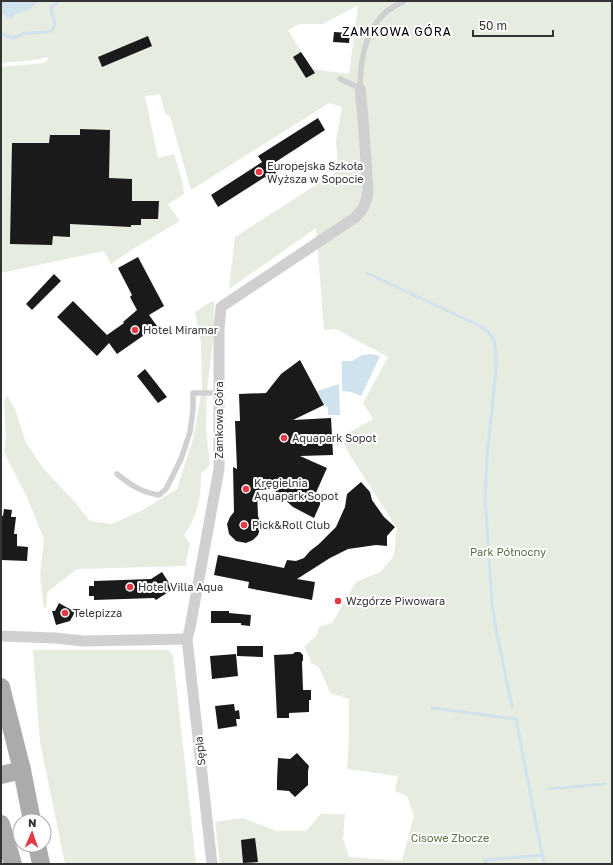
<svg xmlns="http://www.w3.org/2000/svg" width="613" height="865" font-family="'Golos Text',sans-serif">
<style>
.green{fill:#e6ecdf;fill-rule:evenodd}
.water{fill:#cfe2ee}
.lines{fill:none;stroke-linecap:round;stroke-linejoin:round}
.stream{stroke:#cfe2ee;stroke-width:3}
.building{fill:#1a1a1a}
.lane{stroke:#d0d0d0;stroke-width:5.5}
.street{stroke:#d0d0d0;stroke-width:11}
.primary{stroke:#ababab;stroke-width:18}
.poi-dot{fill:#e63946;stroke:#fff;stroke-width:1.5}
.labels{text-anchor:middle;stroke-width:4;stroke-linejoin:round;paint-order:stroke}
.poi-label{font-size:11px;fill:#333;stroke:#fff;text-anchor:start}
.street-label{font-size:11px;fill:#333;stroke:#fff}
.park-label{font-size:11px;fill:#56703f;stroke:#fff}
.neighbourhood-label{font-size:12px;letter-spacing:1px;fill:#000;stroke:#fff}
</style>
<rect width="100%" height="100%" fill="#fff"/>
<g class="green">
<path d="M1,1H612V864H220L215,822L242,818L277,831H306L321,814H345L343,839L349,857L402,861L414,816L407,796L395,791L398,776L347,769L349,737V699L330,693L319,667L311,663L310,658L304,647L317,635L319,627L332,623L356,582L380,572L394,556L397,528L351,457L341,437L373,419L363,403L388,357L336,329L324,330L316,228L229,289L235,237L338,171L336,140L342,108L340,106L329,103L191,190L170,116L165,114L160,94L145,96L158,158L174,154L183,184L184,194L168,204L180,221L136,247L111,264L104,251L1,273V67L45,63L49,57L27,61L1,63ZM358,5L349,74L312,69L288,30L300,24H323Z"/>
<path d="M214,300V333L207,390L206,429L210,465L201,474C201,497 198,516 184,535L190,544L186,561L187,566L77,569L47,592V605L44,609L40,575L44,539L26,495L4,452L6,437L4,402L7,395L15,409L26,443L43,468L74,501L90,521L112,524L143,510L177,489L193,439L202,390L201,343L195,312Z"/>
<polygon points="33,650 168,650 173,655 196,864 65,864 40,742"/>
</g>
<g class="water">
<polygon points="1,1 38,1 30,9 13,15 13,18 9,19 1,13"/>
<polygon points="371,354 380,356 361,396 351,392 342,391 342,361 352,361 362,355"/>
<polygon points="339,384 340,415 328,415 328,407 324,405 317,391"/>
</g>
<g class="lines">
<g class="stream">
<polyline points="1,34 13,38 26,33 48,32 53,29 55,25 51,9 53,5 59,1"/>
<polyline points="367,273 480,326 489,333 494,340 496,353 496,370 487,457 485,498 492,602 496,630 512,706"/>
<polyline points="432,708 516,719 544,864"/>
<polyline points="549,789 604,784"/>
<polyline points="486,864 485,860 543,855"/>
</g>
</g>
<g class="building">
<polygon points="334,32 350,33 349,43 333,42"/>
<polygon points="148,36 152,46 102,67 98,57"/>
<polygon points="301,52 315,73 306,78 293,57"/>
<polygon points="318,118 325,130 274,163 278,169 275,171 278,177 269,183 265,177 218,207 211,195 262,162 258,156"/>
<polygon points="80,129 110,130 109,178 132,179 132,201 159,201 158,219 141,219 141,225 131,225 131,227 70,224 70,237 53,236 52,245 10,244 12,143 49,143 50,135 80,135"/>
<polygon points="138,257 164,306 149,315 157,326 117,354 109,343 97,356 57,317 73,301 107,335 124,323 123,322 137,310 130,297 132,295 118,268"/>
<polygon points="54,274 61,281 32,310 26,304"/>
<polygon points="300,360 324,405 293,420 331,418 333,455 300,456 327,468 314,497 322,500 314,518 293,507 273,489 257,490 258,516 260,522 260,529 258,535 253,540 246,543 236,541 229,534 227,524 230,517 234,512 233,467 237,469 235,421 240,421 239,394 266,393 281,374"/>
<polygon points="145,369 167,397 158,403 137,376"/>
<polygon points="361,482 370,492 372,500 384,517 395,527 387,536 387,546 376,545 348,549 330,558 297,579 315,582 312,600 248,588 249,582 214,575 218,555 284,568 287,560 296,561 304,558 310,551 319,544 336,527 345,507 347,494"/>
<polygon points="4,509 12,510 11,517 16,517 14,534 17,534 17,546 28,547 27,561 1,560 1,516 3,516"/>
<polygon points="162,572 173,589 156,600 154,598 94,600 94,596 89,596 89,586 94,586 94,581 151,579"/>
<polygon points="59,603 75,612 70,621 56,625 52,611 55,611"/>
<polygon points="211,611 229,611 229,613 251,615 250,626 241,625 241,623 211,623"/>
<polygon points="237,646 263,646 263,657 237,656"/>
<polygon points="295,652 300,652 303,655 303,660 302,662 303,690 311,690 311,700 309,700 309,712 289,713 289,718 277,718 274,655 293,654"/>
<polygon points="236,654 238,676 212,679 210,656"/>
<polygon points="234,704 235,711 239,710 240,719 236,719 237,726 218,729 215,706"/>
<polygon points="297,753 309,766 308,771 308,785 295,797 289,791 277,790 277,780 278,758 290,759"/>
<polygon points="255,838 258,862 243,863 241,840"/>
</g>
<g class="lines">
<g class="lane">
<path d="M340,79L360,88C360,65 364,36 381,17C386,10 397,5 404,1"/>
<path d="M117,474C132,486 141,492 159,495L166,489L181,459L190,432L193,410V393H219"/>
</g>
<g class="street">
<polyline points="1,636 55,638 84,641 187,639"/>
<path d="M212,864L187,639L190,628L219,469V329L221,307L356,217C364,208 367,202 368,190L363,118L360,88"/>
</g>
<g class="primary">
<polyline points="1,687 22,770 32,821"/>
<polyline points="1,775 22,770"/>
<polyline points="1,824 13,864"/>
<polyline points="37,845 41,864"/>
</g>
</g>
<g class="poi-dot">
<circle cx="259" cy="172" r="4"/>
<circle cx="135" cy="330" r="4"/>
<circle cx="284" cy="438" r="4"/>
<circle cx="246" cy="489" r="4"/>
<circle cx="244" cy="525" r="4"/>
<circle cx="130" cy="587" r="4"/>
<circle cx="338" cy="601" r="4"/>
<circle cx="65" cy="613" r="4"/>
</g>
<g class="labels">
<g class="poi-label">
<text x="267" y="170">Europejska Szkoła<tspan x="267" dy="13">Wyższa w Sopocie</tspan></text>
<text x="143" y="334">Hotel Miramar</text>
<text x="292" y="442">Aquapark Sopot</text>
<text x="254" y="487">Kręgielnia<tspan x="254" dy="13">Aquapark Sopot</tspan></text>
<text x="252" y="529">Pick&amp;Roll Club</text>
<text x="138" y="591">Hotel Villa Aqua</text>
<text x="346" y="605">Wzgórze Piwowara</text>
<text x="73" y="617">Telepizza</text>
</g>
<g class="street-label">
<text transform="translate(219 420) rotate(-90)" y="4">Zamkowa Góra</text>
<text transform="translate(200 751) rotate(-96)" y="4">Sępia</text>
</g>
<g class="park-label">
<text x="508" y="556">Park Północny</text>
<text x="450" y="842">Cisowe Zbocze</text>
</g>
<g class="neighbourhood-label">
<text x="397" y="36">ZAMKOWA GÓRA</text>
</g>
</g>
<rect width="613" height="865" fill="none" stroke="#333333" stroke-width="4"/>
<g transform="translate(32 833) rotate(2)"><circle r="19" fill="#ffffff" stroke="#adadad"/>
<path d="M0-3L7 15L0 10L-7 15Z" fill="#e63946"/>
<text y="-6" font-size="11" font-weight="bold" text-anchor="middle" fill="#333333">N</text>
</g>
<path d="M473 30v6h80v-6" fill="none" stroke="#333333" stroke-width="2"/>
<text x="479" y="30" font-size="12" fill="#333333" stroke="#ffffff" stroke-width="3" paint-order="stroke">50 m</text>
</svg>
